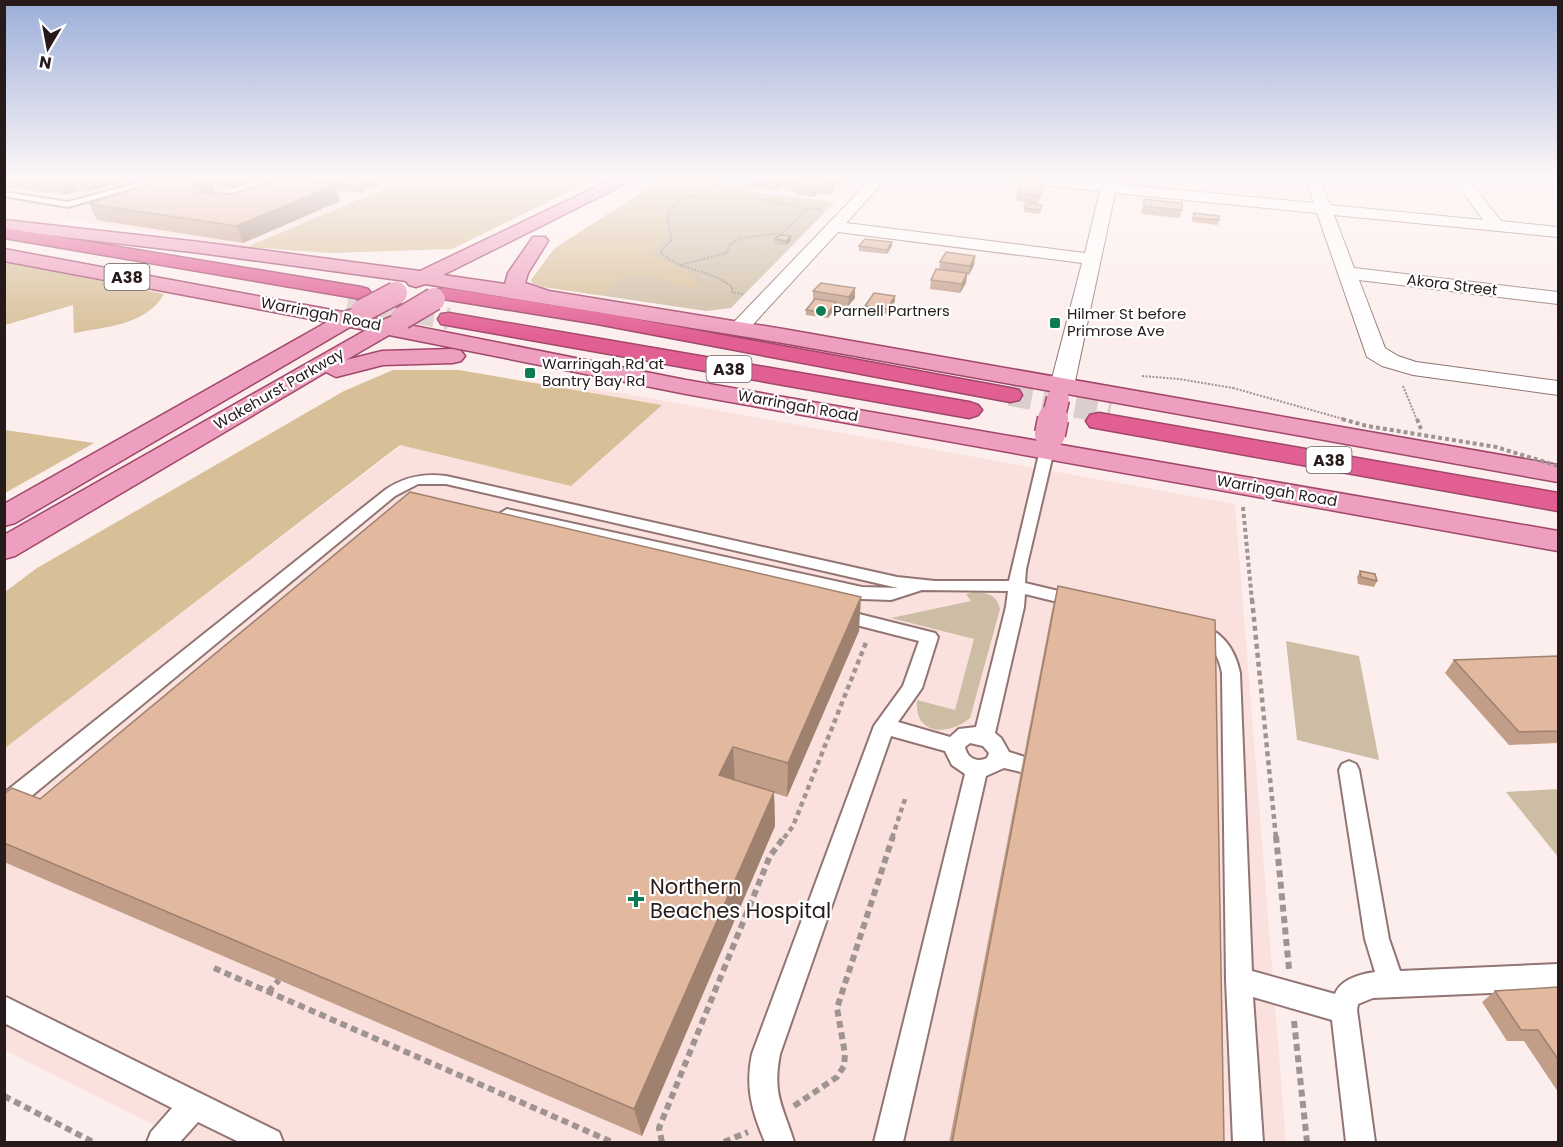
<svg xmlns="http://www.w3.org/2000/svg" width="1563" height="1147" font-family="Poppins,sans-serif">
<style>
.built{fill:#fae1de}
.green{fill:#cdbda4}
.forest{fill:#d7bf98}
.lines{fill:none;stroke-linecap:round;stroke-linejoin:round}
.highway-tunnel{stroke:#dccecd;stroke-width:22;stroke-dasharray:22 11;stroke-linecap:butt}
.lane-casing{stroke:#927572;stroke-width:4}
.street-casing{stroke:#927572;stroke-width:2}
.primary-casing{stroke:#a04769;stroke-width:3}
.highway-casing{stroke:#a04769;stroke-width:3}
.path-far3{stroke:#a09493;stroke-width:2;stroke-dasharray:2 1.5;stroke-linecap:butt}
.path-far2{stroke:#a09493;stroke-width:4;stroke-dasharray:4 3;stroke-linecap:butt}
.path-far1{stroke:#a09493;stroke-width:4.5;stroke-dasharray:5 4;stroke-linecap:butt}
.path{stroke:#a09493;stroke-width:6;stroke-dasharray:7 4.5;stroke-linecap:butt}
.lane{fill:#fff;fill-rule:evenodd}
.street{fill:#fff;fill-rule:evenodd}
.primary{fill:#ee9fbf;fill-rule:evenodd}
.highway{fill:#e25f94;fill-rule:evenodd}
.primary-bridge-far1-casing{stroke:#a04769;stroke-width:25;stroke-linecap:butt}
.primary-bridge-casing{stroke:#a04769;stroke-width:33;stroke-linecap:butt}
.path-bridge-far1{stroke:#a09493;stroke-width:2;stroke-dasharray:2 1.5;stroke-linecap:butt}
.path-bridge{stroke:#a09493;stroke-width:4;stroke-dasharray:4 3;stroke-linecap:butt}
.primary-bridge-far1{stroke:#ee9fbf;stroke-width:22}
.primary-bridge{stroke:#ee9fbf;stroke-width:30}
.wall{fill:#c29e89}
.shaded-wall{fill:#9e816f}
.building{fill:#e2b89f;stroke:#9e816f;stroke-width:1.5}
.poi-dot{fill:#0f7b55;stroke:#fff;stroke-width:2}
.labels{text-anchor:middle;stroke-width:4.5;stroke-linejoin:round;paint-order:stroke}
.far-street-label{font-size:15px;fill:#261b1a;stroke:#fff}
.far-poi-label{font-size:15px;fill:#261b1a;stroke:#fff;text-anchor:start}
.shield{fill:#fff;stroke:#675f5f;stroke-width:1.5}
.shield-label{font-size:16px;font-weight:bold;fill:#261b1a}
.near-poi-label{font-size:21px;fill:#261b1a;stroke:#fff;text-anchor:start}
</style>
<rect width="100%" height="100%" fill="#fceeed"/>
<g class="built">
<polygon points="4,177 413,177 247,247 68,219 5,241"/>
<polygon points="490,378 621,393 1235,504 1286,1142 187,1142 5,1050 5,748"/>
</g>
<g class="green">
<polygon points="666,177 766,177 748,192 835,202 731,308 706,311 544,287 532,283 531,280 555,248"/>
<path d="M975,592C988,593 997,595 1000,609L970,718C949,736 914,736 917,700L955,710L974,639L891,618L971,601L966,594Z"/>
<polygon points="1286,641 1359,656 1379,760 1297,740"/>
<polygon points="1558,789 1558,857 1506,792"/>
</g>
<g class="forest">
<polygon points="413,177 599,177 452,249 330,253 247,247"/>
<path d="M666,177H720L705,185L801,201L787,211L766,201L700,200L676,206L666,214L661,225L666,237L650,254L688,270L700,287C684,289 683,286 668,282C638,273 623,274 599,295L544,287L532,283L531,280L555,248Z"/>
<path d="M5,261L164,294C147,325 105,327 74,333L73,305L5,325Z"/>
<polygon points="393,370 459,370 662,405 571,486 400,445 5,748 5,592 37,568 344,391"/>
<polygon points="5,430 94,443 5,493"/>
</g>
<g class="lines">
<g class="highway-tunnel">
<polyline points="348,300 449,319"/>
<polyline points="1010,395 1110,413"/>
</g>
<defs>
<g id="lane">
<polygon points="158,177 172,177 68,207 4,196 4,192 68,202"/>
<path d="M1047,446L1054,450L1026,569L1025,583L1084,597L1087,601L1084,605L1078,607L1025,594L1024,607L995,733L1001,738L1009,752L1028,758L1031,764L1028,770L1021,772L1004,768L986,776L903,1142H874L965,774L952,765L945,751L891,736L780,1054C772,1095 783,1106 794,1142H765C752,1112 745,1087 752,1054L874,726L903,686L919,641L833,619L830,615L833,611L839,609L935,633L938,637L922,688L898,722L950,737L959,729L976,727L1006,607L1008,591L922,590L891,600L862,599L507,519L499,514L507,509L862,587L898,588L446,484H418L395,496L12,812L4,815V793L385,490C404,477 423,473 446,476L897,577L935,581H1009L1040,450ZM970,743L983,746L989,753L987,758C977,763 967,758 965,747Z"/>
<path d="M1196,623C1221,630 1235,648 1240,673L1252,971L1335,994C1341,979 1360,974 1375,972L1365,939L1339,770L1342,764L1349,761L1356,764L1359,770L1389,939L1400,971L1558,964V990L1373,998L1358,1004L1357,1010L1375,1142H1346L1332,1020L1253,997L1263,1142H1233L1226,980L1222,673C1219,657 1213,646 1199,638C1193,635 1190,634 1187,629L1190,625Z"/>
<polygon points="4,996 279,1132 283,1142 239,1142 198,1122 180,1142 147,1142 151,1132 172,1108 4,1023"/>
</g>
<g id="street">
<polygon points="283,177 302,177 300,180 253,198 243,198 240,195 243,192"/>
<polygon points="873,177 888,177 846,223 1085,253 1100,191 1003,181 998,180 996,177 1044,177 1314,203 1305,177 1319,177 1330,205 1483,220 1452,177 1466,177 1501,221 1558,227 1558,237 1334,215 1354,268 1558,292 1558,304 1359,280 1385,348 1398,356 1416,362 1558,381 1558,395 1413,375 1382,366 1367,357 1317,213 1115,193 1074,386 1070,391 1062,393 1054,391 1050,386 1082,263 838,232 746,332 739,334 732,332 729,328 732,324"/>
</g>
<g id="primary">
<polygon points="617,177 636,177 633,180 443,275 505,284 508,273 533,237 545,237 548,241 528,273 525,283 549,291 783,329 1558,465 1558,482 783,343 425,284 416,287 409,285 406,281 200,253 4,230 4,220 200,242 420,271"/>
<polygon points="4,249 343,312 356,308 364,309 367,314 365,317 383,320 395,315 403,317 406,322 404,324 686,380 1558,531 1558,551 686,394 389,335 346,360 382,351 453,349 461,351 465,356 461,361 453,363 383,365 336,377 326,372 15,556 4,559 4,535 366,330 350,327 15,523 4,526 4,504 327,322 4,261"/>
</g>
<g id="highway">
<polygon points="4,228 361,287 368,289 371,293 368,297 361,299 4,238"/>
<polygon points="444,288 597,312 1010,388 1019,390 1022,395 1019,400 1010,402 597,324 437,298 434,294 437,290"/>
<polygon points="449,313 969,402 978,405 982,410 978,415 969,418 441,324 438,319 441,314"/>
<polygon points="1099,413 1558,493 1558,511 1090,427 1086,421 1090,415"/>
</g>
</defs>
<use href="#lane" class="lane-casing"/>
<use href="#street" class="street-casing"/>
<use href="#primary" class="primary-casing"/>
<use href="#highway" class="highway-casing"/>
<g class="path-far3">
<polyline points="1486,180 1533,177"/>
<polyline points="693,196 729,177"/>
<polyline points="680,265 727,253 730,244 741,238 782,233 808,209"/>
<path d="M743,294L732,292V287C711,269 680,272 660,252L672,239L668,224L669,210L680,200L691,196L714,199L751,197L808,209H823"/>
<polyline points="1142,376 1179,379 1233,388"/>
<polyline points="1403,386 1417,420"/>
</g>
<g class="path-far2">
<polyline points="1417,419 1421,429"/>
<polyline points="1243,507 1252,601"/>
</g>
<g class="path-far1">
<polyline points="1252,599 1276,838"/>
<polyline points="784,838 793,826 867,640"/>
<polyline points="892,838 905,799"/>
</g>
<g class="path">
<polyline points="1276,836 1289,969"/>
<polyline points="214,968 612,1142"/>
<polyline points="268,992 279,980"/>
<polyline points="1294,1021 1307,1142"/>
<polyline points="4,1096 93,1142"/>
<polyline points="794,1106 837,1077 844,1066 845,1054 837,1008 893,836"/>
<polyline points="662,1142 659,1128 770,856 785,836"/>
<polyline points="724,1142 748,1132"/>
</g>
<use href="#lane" class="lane"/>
<use href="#street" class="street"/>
<use href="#primary" class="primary"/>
<use href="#highway" class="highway"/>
<defs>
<g id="primary-bridge-far1">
<polyline points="362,311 396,293"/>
<polyline points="402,318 434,299"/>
<polyline points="1053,420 1058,399"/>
</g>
<polyline id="primary-bridge" points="1050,434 1053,419"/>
</defs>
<use href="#primary-bridge-far1" class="primary-bridge-far1-casing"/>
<use href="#primary-bridge" class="primary-bridge-casing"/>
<polyline class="path-bridge-far1" points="1233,388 1347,420"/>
<polyline class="path-bridge" points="1342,419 1367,426 1496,447 1558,466"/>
<use href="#primary-bridge-far1" class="primary-bridge-far1"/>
<use href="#primary-bridge" class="primary-bridge"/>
</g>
<g class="wall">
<polygon points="4,177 136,177 89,192 79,191 65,195 4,187"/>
<polygon points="166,177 268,177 233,189 213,186 215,191 210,194 230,194 317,183 316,180 325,177 403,177 390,182 380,181 381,184 360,193 337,190 340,201 243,243 97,220 89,204"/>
<polygon points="760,177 783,185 776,191 755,188 755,180"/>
<polygon points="796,177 843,177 843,182 839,185 834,184 834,191 829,195 818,193 814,197 796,195 796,192 783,190 783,183 796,179"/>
<polygon points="1042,192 1038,204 1016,201 1017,193"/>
<polygon points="1144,199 1182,210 1179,218 1141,214"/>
<polygon points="1024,208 1041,209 1039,214 1024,212"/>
<polygon points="1194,213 1219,220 1218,225 1192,222"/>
<polygon points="791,236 791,241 786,245 775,244 775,239"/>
<polygon points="859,246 892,246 887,254 859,251"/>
<polygon points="975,256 974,265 969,275 967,275 966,283 960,293 930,289 931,280 939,270 940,262"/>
<polygon points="813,291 855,298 848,306 836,305 836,307 828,318 806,315 806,310 813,300"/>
<polygon points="895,296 895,301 887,314 865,311 865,306"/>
<polygon points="1360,571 1377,581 1374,587 1358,584 1357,577"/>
<polygon points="1058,586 1224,1143 949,1143 1052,610"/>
<polygon points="859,631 787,797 774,793 775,826 642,1136 4,862 4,794 40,799"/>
<polygon points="1558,656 1558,743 1509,745 1445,673 1454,660"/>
<polygon points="1558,987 1558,1092 1524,1041 1507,1041 1482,1002 1495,991"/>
</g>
<g class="shaded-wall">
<polygon points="68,177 72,177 79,191 65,195 57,180"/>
<polygon points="81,177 136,177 89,192"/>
<polygon points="208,177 209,177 215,191 206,197 189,188"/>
<polygon points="228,177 268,177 233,189"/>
<polygon points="379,177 381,184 360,193 357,185"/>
<polygon points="389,177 403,177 390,182"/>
<polygon points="783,177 783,185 776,191 776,183"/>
<polygon points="828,177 828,184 822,181"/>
<polygon points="839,177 843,177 843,182 839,185"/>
<polygon points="834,183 834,191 829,195 829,187"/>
<polygon points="1044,184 1042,192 1038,204 1039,196"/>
<polygon points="335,185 340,201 243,243 236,226"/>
<polygon points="819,185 818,193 814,197 814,189"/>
<polygon points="791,236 791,241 786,245 786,241"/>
<polygon points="892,242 892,246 887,254 887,250"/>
<polygon points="975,256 974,265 969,275 970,266"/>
<polygon points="967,273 966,283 960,293 962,284"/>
<polygon points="855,288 855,298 848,306 849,297"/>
<polygon points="895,296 895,301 887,314 887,309"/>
<polygon points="836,302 836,307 828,318 828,313"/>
<polygon points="861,597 859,631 787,797 788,763"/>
<polygon points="733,747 735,782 719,775"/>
<polygon points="774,792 775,826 642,1136 634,1109"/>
</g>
<g class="building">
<polygon points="34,177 68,177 57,180"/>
<polygon points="166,177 208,177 189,188 204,190 197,192 211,194 216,192 230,194 281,179 335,185 236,226 89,204"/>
<polygon points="325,177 378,177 357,185 316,180"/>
<polygon points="760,177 783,177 776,183 755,180"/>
<polygon points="810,177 828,177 822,181 834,183 829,187 819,185 814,189 796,187 800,184 783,183 789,178 806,180"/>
<polygon points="1022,182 1044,184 1039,196 1017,193"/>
<polygon points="1144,199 1182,203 1182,210 1144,206"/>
<polygon points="1026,203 1042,205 1040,210 1024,208"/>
<polygon points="1194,213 1219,216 1219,220 1193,218"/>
<polygon points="780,235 791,236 786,241 775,239"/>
<polygon points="865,239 892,242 887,250 859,246"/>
<polygon points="946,252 975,256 970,266 940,262"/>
<polygon points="936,269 967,273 962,284 931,280"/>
<polygon points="821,283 855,288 849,297 813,291"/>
<polygon points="874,293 895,296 887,309 865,306"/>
<polygon points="815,299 836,302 828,313 806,310"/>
<polygon points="410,492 861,597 788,763 733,747 719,775 774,792 634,1109 4,843 4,794 12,788 40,799"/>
<polygon points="1360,571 1375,574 1377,581 1361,577"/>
<polygon points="1058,586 1215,620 1224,1143 952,1143"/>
<polygon points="1558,656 1558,731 1519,732 1454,660"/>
<polygon points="1558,987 1558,1059 1538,1030 1521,1030 1495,991"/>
</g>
<linearGradient id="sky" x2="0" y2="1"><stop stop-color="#9baed9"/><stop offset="0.53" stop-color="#fef7f7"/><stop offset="1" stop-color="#fef7f7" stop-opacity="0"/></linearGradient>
<rect width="1563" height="337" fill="url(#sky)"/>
<g class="poi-dot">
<circle cx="821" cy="311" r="6"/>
<rect x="1049" y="317" width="12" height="12" rx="3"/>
<rect x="524" y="367" width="12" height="12" rx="3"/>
<path d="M633 890h6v6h6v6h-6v6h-6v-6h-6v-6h6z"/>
</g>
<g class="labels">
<g class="far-street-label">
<text transform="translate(1452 285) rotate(7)" y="5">Akora Street</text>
<text transform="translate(321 314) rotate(11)" y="5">Warringah Road</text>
<text transform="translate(279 389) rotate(-30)" y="5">Wakehurst Parkway</text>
<text transform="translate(798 406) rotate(10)" y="5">Warringah Road</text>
<text transform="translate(1277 491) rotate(10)" y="5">Warringah Road</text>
</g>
<g class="far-poi-label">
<text x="833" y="316">Parnell Partners</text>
<text x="1067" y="319">Hilmer St before<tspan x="1067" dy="17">Primrose Ave</tspan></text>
<text x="542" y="369">Warringah Rd at<tspan x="542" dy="17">Bantry Bay Rd</tspan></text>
</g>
<g class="shield">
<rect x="104.5" y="264" width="45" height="26" rx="4.5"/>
<rect x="706.5" y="356" width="45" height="26" rx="4.5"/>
<rect x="1306.5" y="447" width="45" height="26" rx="4.5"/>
</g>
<g class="shield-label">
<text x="127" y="283">A38</text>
<text x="729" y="375">A38</text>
<text x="1329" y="466">A38</text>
</g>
<g class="near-poi-label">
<text x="650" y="894">Northern<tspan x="650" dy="24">Beaches Hospital</tspan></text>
</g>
</g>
<rect width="1563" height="1147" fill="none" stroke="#261b1a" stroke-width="12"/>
<g transform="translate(48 48) rotate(190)" stroke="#ffffff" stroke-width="4.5" paint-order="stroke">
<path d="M0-4.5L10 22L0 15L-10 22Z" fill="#261b1a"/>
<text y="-9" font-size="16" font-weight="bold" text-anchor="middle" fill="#261b1a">N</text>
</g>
</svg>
